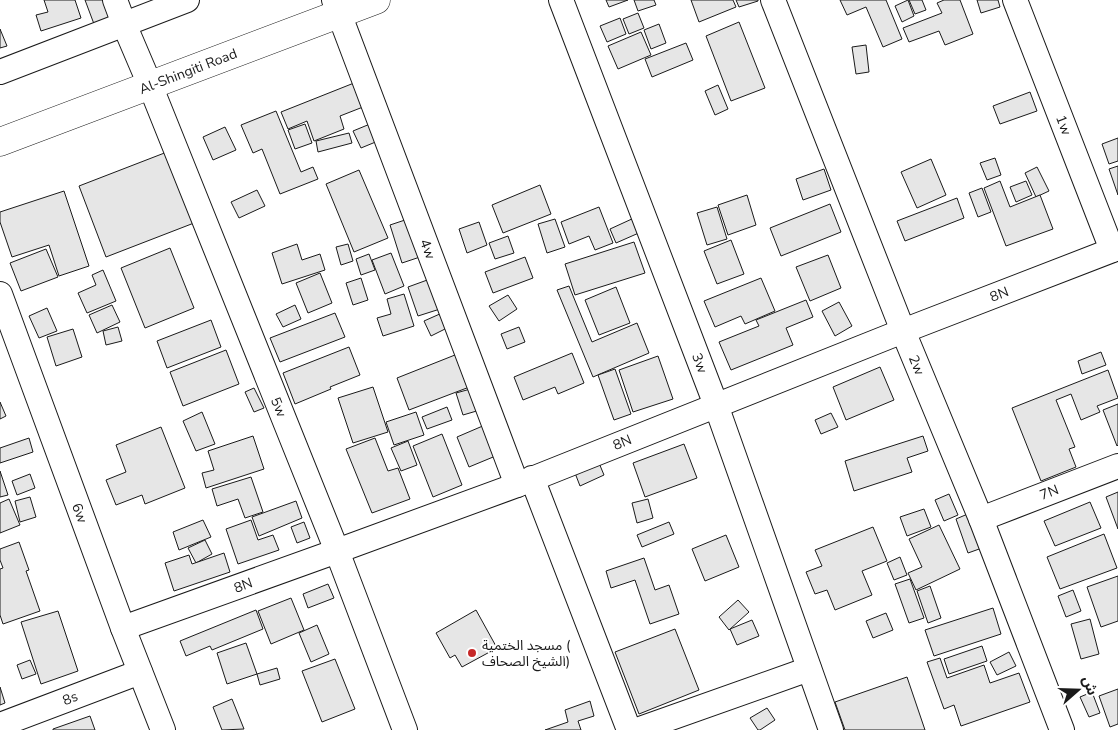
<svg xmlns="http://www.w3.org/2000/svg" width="1118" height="730" font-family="'Nunito Sans','Noto Sans Arabic',sans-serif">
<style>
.building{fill:#e6e6e6;stroke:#1a1a1a}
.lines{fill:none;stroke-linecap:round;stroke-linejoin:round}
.minor-casing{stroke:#1a1a1a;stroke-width:26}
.tertiary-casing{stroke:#1a1a1a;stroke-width:29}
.minor{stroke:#fff;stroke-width:24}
.tertiary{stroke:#fff;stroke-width:28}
.poi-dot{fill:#c62828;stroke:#fff;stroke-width:2}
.labels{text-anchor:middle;stroke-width:4;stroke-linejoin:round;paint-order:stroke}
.street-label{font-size:14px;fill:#1a1a1a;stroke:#fff}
.poi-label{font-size:14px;fill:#1a1a1a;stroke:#fff;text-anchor:start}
</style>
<rect width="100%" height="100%" fill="#fff"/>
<g class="building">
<polygon points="44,0 75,0 81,18 41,31 36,15 48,12"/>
<polygon points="85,0 111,0 117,15 94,24"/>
<polygon points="606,0 628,0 609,7"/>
<polygon points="634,0 654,0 656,5 638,11"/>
<polygon points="691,0 733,0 736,7 699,22"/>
<polygon points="736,0 758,0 758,1 739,7"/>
<polygon points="840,0 886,0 902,39 883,47 866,7 847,15"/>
<polygon points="908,0 914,16 902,22 895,6"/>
<polygon points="909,0 922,0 926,10 915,14"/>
<polygon points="944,0 960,0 973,34 945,45 939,31 909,42 903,28 942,13 937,3"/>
<polygon points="977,0 998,0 1000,7 981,13"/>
<polygon points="638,13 644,28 629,34 623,19"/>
<polygon points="620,18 626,34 607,42 600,26"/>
<polygon points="739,22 765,88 731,101 706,36"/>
<polygon points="659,24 666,43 651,49 644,30"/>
<polygon points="0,29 7,46 0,48"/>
<polygon points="641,32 651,55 618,69 608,46"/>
<polygon points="686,43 693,60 652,77 645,59"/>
<polygon points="866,45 869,72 856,74 852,47"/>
<polygon points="354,83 363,107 340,116 344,129 314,141 307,121 288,129 281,112"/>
<polygon points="718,85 728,109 715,115 705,91"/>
<polygon points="1030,92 1037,111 1000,124 993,106"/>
<polygon points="276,111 301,172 313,167 318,179 280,194 262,149 253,153 241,125"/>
<polygon points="305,124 312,143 295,149 288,130"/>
<polygon points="370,124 378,141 361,148 353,131"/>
<polygon points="225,127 236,150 213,160 203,137"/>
<polygon points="349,133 352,143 318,152 316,141"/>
<polygon points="1118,138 1118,161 1109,164 1102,144"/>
<polygon points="167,152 194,223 106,257 79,186"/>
<polygon points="995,158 1001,175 987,180 980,163"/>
<polygon points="931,159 946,195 917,208 901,172"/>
<polygon points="1118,166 1118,195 1109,169"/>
<polygon points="1037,167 1049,191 1036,197 1025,173"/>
<polygon points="824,169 831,190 803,200 796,179"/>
<polygon points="359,170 388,238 354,252 326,184"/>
<polygon points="1000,181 1010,207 1040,195 1053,229 1006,246 984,188"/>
<polygon points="1026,181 1032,195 1016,202 1010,187"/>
<polygon points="540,185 551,214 503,233 492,205"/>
<polygon points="982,188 991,212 978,217 969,193"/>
<polygon points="257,190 265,206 239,218 231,202"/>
<polygon points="64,191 89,266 59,276 49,245 12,257 0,222 0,212"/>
<polygon points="747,195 756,225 728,235 718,205"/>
<polygon points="957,198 964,218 905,241 897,221"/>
<polygon points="830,204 841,232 781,256 770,228"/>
<polygon points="599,207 613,243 595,250 589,236 569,244 561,222"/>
<polygon points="717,207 727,239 707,245 697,213"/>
<polygon points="634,218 641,232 616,243 610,229"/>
<polygon points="408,219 420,257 402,263 390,225"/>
<polygon points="555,219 565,247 547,253 538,224"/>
<polygon points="479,222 487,245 467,253 459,229"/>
<polygon points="508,236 514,253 495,259 489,243"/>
<polygon points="731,240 744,274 717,284 704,251"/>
<polygon points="634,242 645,273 575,295 565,264"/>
<polygon points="297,244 302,260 320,254 325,270 282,284 272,253"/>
<polygon points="348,244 353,261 341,265 336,247"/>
<polygon points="170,248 194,308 145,328 121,268"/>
<polygon points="46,249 58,277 21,291 10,263"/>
<polygon points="391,253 404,286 385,294 372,260"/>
<polygon points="369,254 375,270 361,275 356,259"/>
<polygon points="828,255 841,288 810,301 796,267"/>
<polygon points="525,257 533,278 493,293 485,272"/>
<polygon points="103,270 116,301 87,313 78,293 96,285 92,275"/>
<polygon points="320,273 332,303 308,313 296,283"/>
<polygon points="361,278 368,300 353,305 346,283"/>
<polygon points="761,278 775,311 745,324 741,316 715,327 704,301"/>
<polygon points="430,279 440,309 418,316 408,287"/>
<polygon points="569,286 592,342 637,323 649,353 593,377 557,290"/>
<polygon points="616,287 630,323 599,335 585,300"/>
<polygon points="404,294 414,326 383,336 377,318 391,314 387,299"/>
<polygon points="508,295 517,309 499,321 489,306"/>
<polygon points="806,300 813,317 786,328 793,345 731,370 719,342 759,326 756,320"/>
<polygon points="839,302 852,326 835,336 822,311"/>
<polygon points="112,305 120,322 97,333 89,315"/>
<polygon points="295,305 301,319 283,327 276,314"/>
<polygon points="47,308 57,331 39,338 29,316"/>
<polygon points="335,313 345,337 280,362 270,338"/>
<polygon points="442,313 449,327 431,336 424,321"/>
<polygon points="211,320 221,347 167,368 157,341"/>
<polygon points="118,327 122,341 106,345 103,331"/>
<polygon points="519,327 525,342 507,349 501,334"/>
<polygon points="73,329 82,357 56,366 47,337"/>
<polygon points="349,347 360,375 330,387 331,389 295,404 283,373"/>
<polygon points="226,350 239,384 183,406 170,372"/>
<polygon points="1101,352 1106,365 1082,374 1078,361"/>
<polygon points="460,353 472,386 409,410 397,378"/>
<polygon points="572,353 584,383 558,394 555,387 523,400 514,377"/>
<polygon points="658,356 673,399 633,412 619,370"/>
<polygon points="880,367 894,400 846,420 833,387"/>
<polygon points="615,369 631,414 614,420 598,375"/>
<polygon points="1108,370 1118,398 1097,406 1100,412 1081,420 1071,394 1056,400 1075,447 1069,449 1076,467 1041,481 1012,408"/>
<polygon points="373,387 388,432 353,443 338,398"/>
<polygon points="254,388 264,408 254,412 245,392"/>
<polygon points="474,388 480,410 463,415 456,393"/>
<polygon points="0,402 6,416 0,419"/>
<polygon points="1118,404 1118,445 1117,446 1103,410"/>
<polygon points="447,407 452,420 427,429 422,417"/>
<polygon points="202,412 215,444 196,451 183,421"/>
<polygon points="416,412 424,435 394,445 386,422"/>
<polygon points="831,413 838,427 821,434 815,420"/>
<polygon points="485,425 498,455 469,467 457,437"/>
<polygon points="161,427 185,488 145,504 142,495 116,505 106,480 126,472 116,445"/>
<polygon points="442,434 462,485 433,497 413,446"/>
<polygon points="253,436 264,469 206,488 202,473 214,470 208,451"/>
<polygon points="923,436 928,451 907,458 912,472 854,491 845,461"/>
<polygon points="29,438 33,452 0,463 0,448"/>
<polygon points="375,438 388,471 398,468 410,499 372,513 346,449"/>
<polygon points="408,441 417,465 401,471 391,448"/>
<polygon points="684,444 697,478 645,497 633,463"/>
<polygon points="599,463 604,475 580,486 575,473"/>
<polygon points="0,471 8,495 0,497"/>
<polygon points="30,474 35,488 17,495 12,481"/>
<polygon points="251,477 263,512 245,518 238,499 217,506 212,489"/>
<polygon points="1118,492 1118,529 1106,497"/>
<polygon points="949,494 958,515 944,521 935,500"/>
<polygon points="30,497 36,517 20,522 15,501"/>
<polygon points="9,499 20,525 0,533 0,503"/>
<polygon points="648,499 653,518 637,523 632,503"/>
<polygon points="296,501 302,518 259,536 252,517"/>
<polygon points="1090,502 1101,528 1055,546 1044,521"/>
<polygon points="924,509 931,527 907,536 900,517"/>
<polygon points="970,513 982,548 968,553 956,519"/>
<polygon points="203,520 211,537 179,550 173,532"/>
<polygon points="251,520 258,540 273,535 279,550 238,564 226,529"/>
<polygon points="304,522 310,538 297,543 291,527"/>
<polygon points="669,522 674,534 642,547 637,535"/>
<polygon points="939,525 960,569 916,590 908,573 922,567 909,539"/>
<polygon points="873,527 887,561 862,571 872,595 835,610 827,590 815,594 806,572 822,566 815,550"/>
<polygon points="1104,534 1117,568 1060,589 1047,557"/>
<polygon points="726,535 739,567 705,581 692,549"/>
<polygon points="205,540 212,554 196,563 188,548"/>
<polygon points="19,542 29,570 26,571 40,611 3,624 0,615 0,569 3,568 0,560 0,549"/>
<polygon points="224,553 230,572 174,591 165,563 189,555 192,564"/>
<polygon points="900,557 907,575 894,580 887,563"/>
<polygon points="644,558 655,590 669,585 679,614 650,624 635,580 611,588 606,571"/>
<polygon points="1118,576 1118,621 1101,627 1087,587"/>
<polygon points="910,579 924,618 909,623 895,584"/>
<polygon points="328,584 334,598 308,608 303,594"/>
<polygon points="930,586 941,618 928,623 917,591"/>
<polygon points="1073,590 1081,611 1066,617 1058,596"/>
<polygon points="291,598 304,630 271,644 258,611"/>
<polygon points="738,600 749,612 729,630 719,617"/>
<polygon points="993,608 1001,634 934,656 925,630"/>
<polygon points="256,610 263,629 212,650 210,646 186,656 180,641"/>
<polygon points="476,610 497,648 462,667 455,655 450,658 436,633"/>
<polygon points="58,611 78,671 41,684 21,622"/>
<polygon points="886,613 893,630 873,638 866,621"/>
<polygon points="1090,619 1099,654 1081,659 1071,624"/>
<polygon points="752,620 759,636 737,645 730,629"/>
<polygon points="317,625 329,654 311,662 299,633"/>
<polygon points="675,629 699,690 639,714 615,652"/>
<polygon points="246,643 257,674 227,684 217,653"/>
<polygon points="982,646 987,661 949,674 944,659"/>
<polygon points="1009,652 1016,666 997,675 990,662"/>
<polygon points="940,658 947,678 984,665 990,683 1019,673 1030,702 961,726 954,705 944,709 927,662"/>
<polygon points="335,659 355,709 322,722 302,671"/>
<polygon points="30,660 36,674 22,679 17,665"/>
<polygon points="277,668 280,679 260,685 257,674"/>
<polygon points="907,677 925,730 845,730 835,702"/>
<polygon points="0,687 5,703 0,705"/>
<polygon points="1118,689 1118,724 1110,727 1099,696"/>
<polygon points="1092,692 1100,713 1089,717 1080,697"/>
<polygon points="232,699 244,729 222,730 213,707"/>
<polygon points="590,701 594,716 578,721 581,730 545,730 568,722 565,710"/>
<polygon points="767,708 775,720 760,730 758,730 750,718"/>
<polygon points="90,716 95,730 53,730 53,729"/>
</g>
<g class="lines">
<defs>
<g id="minor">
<polyline points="115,0 124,24 150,85 337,551 405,730"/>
<polyline points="334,0 517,485"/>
<polyline points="561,0 716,405 831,730"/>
<polyline points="773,0 903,331 981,519 1062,730"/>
<polyline points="1015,0 1112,250"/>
<polyline points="0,72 187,0"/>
<polyline points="0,294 123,628 163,730"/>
<polyline points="532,478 629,730"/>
<polyline points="981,519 1118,466"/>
<polyline points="123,628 337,551 517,485 903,331 1118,248"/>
<polyline points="0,725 140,672"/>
<polyline points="637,730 809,669"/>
</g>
<polyline id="tertiary" points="0,142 376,0"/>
</defs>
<use href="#minor" class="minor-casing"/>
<use href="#tertiary" class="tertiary-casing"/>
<use href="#minor" class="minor"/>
<use href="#tertiary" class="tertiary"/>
</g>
<circle class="poi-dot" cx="472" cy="653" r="5"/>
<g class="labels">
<g class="street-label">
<text transform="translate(188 71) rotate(-21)" y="5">Al-Shingiti Road</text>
<text transform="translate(1064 125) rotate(69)" y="5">1w</text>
<text transform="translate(428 249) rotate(69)" y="5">4w</text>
<text transform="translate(999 294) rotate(-21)" y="5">8N</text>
<text transform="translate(700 363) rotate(69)" y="5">3w</text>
<text transform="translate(917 365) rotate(68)" y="5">2w</text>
<text transform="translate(279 407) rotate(68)" y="5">5w</text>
<text transform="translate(622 442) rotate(-22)" y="5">8N</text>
<text transform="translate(1049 492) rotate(-21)" y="5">7N</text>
<text transform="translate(80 513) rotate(70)" y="5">6w</text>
<text transform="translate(243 585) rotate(-20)" y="5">8N</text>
<text transform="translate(70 698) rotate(-21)" y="5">8s</text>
</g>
<g class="poi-label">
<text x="482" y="650">مسجد الختمية (<tspan x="482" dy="16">الشيخ الصحاف)</tspan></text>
</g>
</g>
<g transform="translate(1078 690) rotate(70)" stroke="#ffffff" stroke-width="4" paint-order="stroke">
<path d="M0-4L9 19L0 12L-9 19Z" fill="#1a1a1a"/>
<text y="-8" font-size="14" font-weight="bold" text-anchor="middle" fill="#1a1a1a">ش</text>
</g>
</svg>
